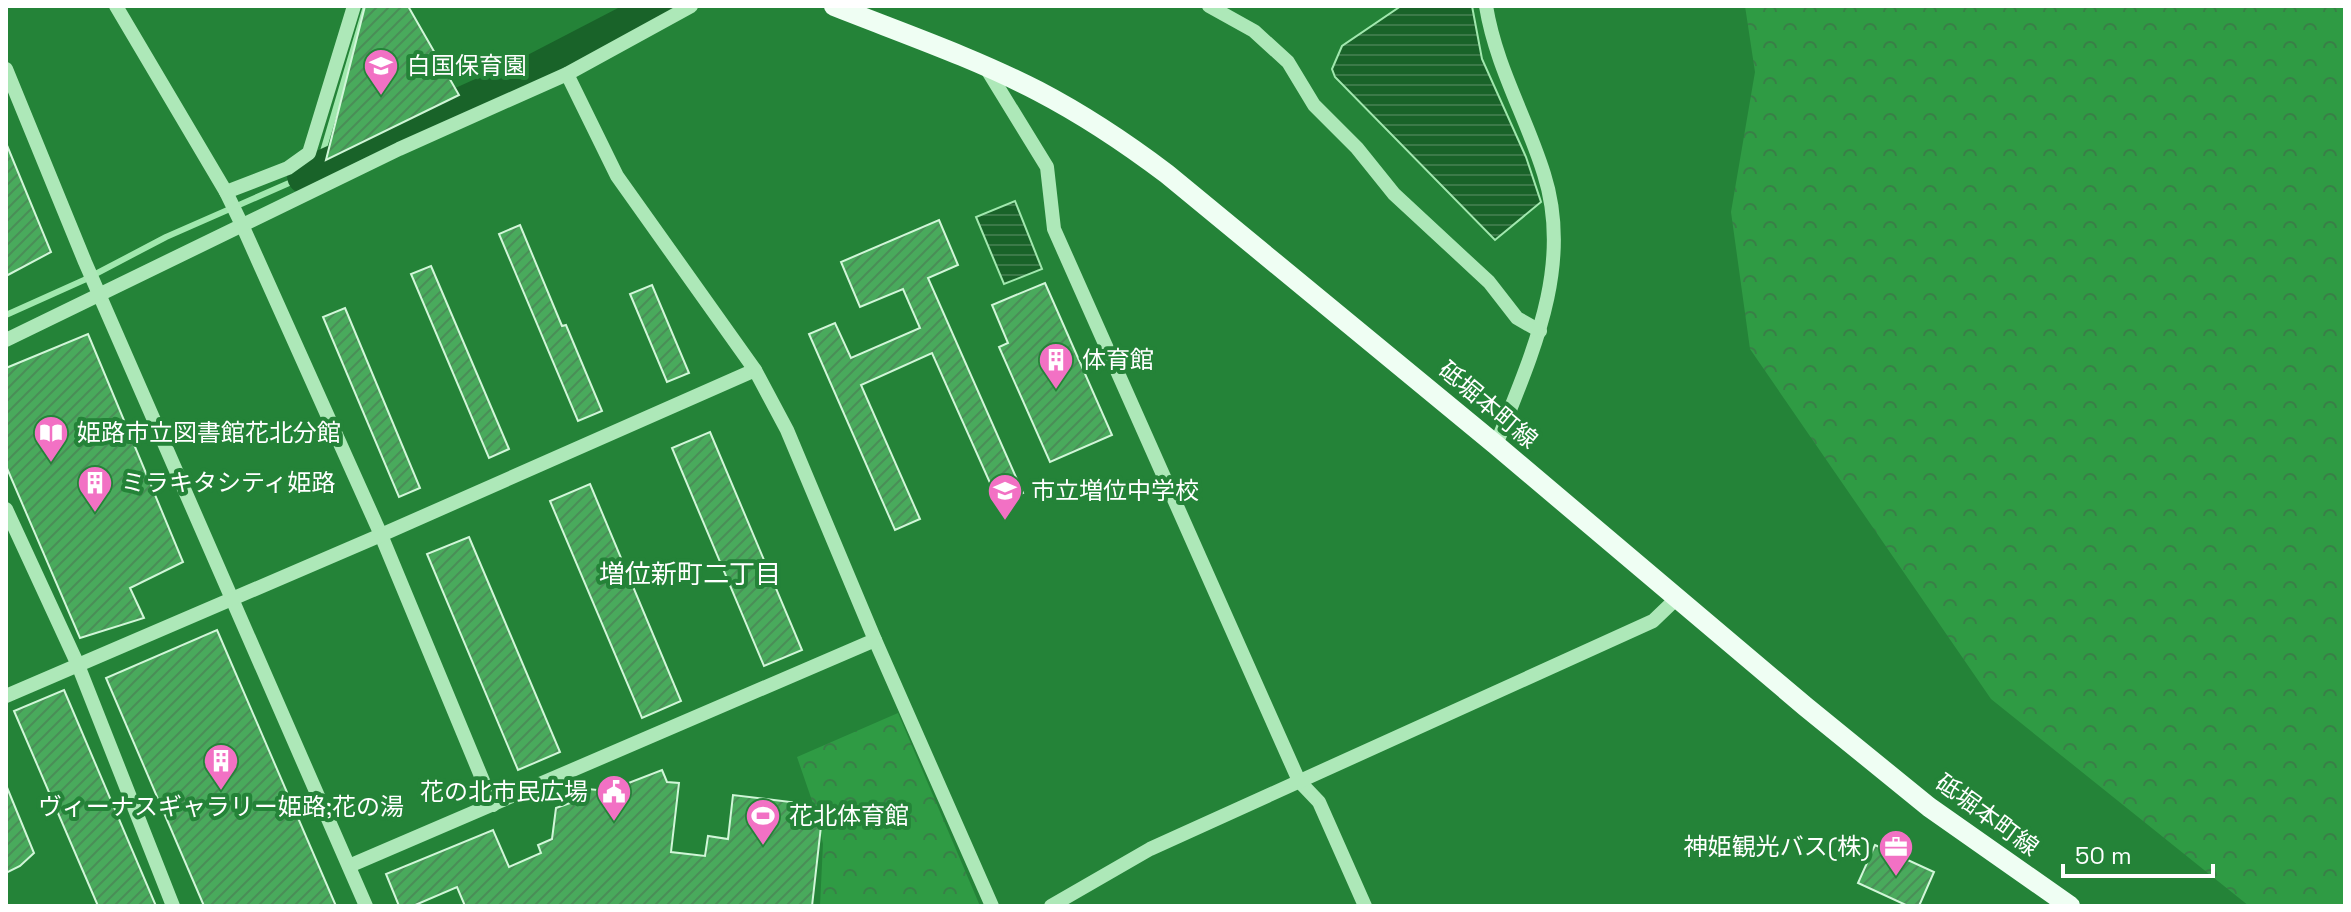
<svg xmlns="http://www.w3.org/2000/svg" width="2351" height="912" font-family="'Space Grotesk','Noto Sans JP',sans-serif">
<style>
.forest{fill:url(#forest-crowns)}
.water{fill:url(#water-rules);stroke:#a1e8ae;stroke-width:2}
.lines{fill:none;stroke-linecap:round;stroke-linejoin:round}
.stream{stroke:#a1e8ae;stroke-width:6}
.river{stroke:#196329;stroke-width:36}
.building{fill:url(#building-hatch);stroke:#d1f6d8;stroke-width:2}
.minor{stroke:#ade8b8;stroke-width:14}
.major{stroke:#effef3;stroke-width:20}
.labels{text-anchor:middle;stroke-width:8;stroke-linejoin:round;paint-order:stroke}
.poi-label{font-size:24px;fill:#fff;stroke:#248338;text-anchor:start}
.street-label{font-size:24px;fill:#fff;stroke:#248338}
.neighbourhood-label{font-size:26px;fill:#fff;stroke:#248338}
</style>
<defs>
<pattern id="forest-crowns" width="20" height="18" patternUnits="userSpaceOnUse" patternTransform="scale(2)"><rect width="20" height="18" fill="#2f9b44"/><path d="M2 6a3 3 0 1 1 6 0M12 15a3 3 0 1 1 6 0" fill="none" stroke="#397f47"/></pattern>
<pattern id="water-rules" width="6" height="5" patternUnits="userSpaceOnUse" patternTransform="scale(2)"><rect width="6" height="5" fill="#196329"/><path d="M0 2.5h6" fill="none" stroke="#3c7a49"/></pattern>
<pattern id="building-hatch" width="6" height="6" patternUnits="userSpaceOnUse" patternTransform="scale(2)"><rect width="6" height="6" fill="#49aa5c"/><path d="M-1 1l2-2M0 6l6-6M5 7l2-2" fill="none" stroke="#4a8e57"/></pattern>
</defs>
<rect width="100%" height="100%" fill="#248338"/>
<g class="forest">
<polygon points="1745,6 2345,6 2345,906 2249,906 1991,699 1750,349 1731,212 1755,72"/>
<polygon points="898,713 980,906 820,906 823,844 817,815 797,757"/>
</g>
<g class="water">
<polygon points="1401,6 1472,6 1482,59 1526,157 1541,202 1495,240 1335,77 1332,69 1342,46"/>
<polygon points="1015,201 1042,269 1004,284 976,217"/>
</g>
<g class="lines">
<polyline class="stream" points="6,315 84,280 166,237 305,176 321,158 366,6"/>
<polyline class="river" points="305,176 530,74 661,6"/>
</g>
<g class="building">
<polygon points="365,6 408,6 459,95 326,160"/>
<polygon points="6,143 51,252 6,276"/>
<polygon points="939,220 958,265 928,278 1023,493 999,503 932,353 861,385 920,519 895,530 809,334 835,323 851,358 920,328 903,289 860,307 841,262"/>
<polygon points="520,225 562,326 566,325 602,411 578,421 499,234"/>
<polygon points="431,266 509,449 489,458 411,274"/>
<polygon points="1045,283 1112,435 1050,462 999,347 1008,343 992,305"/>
<polygon points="652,285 689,373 667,382 630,294"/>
<polygon points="345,308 420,488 399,497 323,317"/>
<polygon points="88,334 183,562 130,588 144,618 80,638 6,466 6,368"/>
<polygon points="710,432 802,650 764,666 672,448"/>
<polygon points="590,484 681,701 642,718 550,501"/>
<polygon points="469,537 560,752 518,770 427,554"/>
<polygon points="217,630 336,906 204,906 106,678"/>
<polygon points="64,690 156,906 98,906 14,711"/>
<polygon points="662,770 667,782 679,783 671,852 705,856 708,836 728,839 733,795 807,804 805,823 821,826 812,906 465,906 457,887 413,906 399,906 386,874 493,830 509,867 541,853 538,845 552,839 556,808 587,797 588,789 608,791"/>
<polygon points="6,785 34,853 20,866 6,873"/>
<polygon points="1875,845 1934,872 1919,906 1908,906 1858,883"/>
</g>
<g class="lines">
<g class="minor">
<polyline points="116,6 226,192 243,227 381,535 493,805"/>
<polyline points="1209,6 1254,31 1288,62 1314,105 1357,148 1394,194 1489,282 1517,318 1540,331"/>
<path d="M1486,6C1496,67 1526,116 1544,174C1574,268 1530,358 1496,445"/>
<polyline points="985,66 1047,167 1054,229 1299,781 1319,802 1365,906"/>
<polyline points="6,69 85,262 366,906"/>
<polyline points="567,74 617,176 755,370 787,430 875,640 992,906"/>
<polyline points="226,192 288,168 309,153 354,6"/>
<polyline points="6,340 399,149 567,74 691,6"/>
<polyline points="6,509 78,665 173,906"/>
<polyline points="6,696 381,535 755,370"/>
<polyline points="349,866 875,640"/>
<polyline points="1051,906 1150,849 1653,621 1677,598"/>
</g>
<path class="major" d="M834,6C902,33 972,57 1038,91C1084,115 1126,143 1167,174L1496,445L1806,707L1929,807L2070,906"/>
</g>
<defs>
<symbol id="school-pin" viewBox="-11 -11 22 30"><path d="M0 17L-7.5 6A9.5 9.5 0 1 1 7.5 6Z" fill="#f271c4" stroke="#248338"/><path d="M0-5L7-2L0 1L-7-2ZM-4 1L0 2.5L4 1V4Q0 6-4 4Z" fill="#fff"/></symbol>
<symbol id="building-pin" viewBox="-11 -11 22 30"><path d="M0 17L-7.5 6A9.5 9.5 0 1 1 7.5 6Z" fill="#f271c4" stroke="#248338"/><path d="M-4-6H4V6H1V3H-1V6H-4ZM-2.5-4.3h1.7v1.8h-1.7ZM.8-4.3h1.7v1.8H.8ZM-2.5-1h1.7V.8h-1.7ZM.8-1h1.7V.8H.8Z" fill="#fff"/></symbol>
<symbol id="library-pin" viewBox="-11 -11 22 30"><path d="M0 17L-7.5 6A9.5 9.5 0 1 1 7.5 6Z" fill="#f271c4" stroke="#248338"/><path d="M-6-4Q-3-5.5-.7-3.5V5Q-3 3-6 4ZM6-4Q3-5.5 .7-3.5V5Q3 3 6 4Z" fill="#fff"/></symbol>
<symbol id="civic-pin" viewBox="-11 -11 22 30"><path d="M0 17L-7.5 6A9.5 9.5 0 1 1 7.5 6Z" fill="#f271c4" stroke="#248338"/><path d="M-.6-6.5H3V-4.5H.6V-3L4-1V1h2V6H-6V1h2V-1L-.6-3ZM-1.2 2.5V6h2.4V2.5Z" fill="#fff"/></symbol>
<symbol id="stadium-pin" viewBox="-11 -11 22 30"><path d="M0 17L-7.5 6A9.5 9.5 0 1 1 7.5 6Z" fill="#f271c4" stroke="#248338"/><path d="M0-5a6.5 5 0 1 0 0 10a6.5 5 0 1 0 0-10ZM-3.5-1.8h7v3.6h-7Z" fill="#fff"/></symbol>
<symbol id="office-pin" viewBox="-11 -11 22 30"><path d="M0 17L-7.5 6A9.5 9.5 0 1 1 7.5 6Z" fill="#f271c4" stroke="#248338"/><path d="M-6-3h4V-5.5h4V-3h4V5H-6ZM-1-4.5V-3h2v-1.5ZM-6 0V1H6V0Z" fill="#fff"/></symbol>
</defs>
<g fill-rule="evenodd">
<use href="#school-pin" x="361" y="46" width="40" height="54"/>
<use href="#building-pin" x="1036" y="340" width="40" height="54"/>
<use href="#library-pin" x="31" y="413" width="40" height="54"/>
<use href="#building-pin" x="75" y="463" width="40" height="54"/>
<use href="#school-pin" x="985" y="471" width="40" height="54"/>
<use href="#building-pin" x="201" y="741" width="40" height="54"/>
<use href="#civic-pin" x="594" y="772" width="40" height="54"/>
<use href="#stadium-pin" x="743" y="796" width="40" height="54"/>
<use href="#office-pin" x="1876" y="827" width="40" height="54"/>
</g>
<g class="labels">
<g class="poi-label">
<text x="407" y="74">白国保育園</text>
<text x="1082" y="368">体育館</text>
<text x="77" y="441">姫路市立図書館花北分館</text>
<text x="121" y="491">ミラキタシティ姫路</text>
<text x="1031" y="499">市立増位中学校</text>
<text x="588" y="800" text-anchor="end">花の北市民広場</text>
<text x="221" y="815" text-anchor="middle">ヴィーナスギャラリー姫路;花の湯</text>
<text x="789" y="824">花北体育館</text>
<text x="1870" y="855" text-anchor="end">神姫観光バス(株)</text>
</g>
<g class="street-label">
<text transform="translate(1488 405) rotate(40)" y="8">砥堀本町線</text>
<text transform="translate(1987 815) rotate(36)" y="8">砥堀本町線</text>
</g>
<g class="neighbourhood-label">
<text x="690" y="583">増位新町二丁目</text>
</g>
</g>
<rect width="2351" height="912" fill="none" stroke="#ffffff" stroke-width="16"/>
<path d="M2063 864v12h150v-12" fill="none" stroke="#ffffff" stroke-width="4"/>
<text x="2075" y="864" font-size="24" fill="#ffffff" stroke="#248338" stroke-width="6" paint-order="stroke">50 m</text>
</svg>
